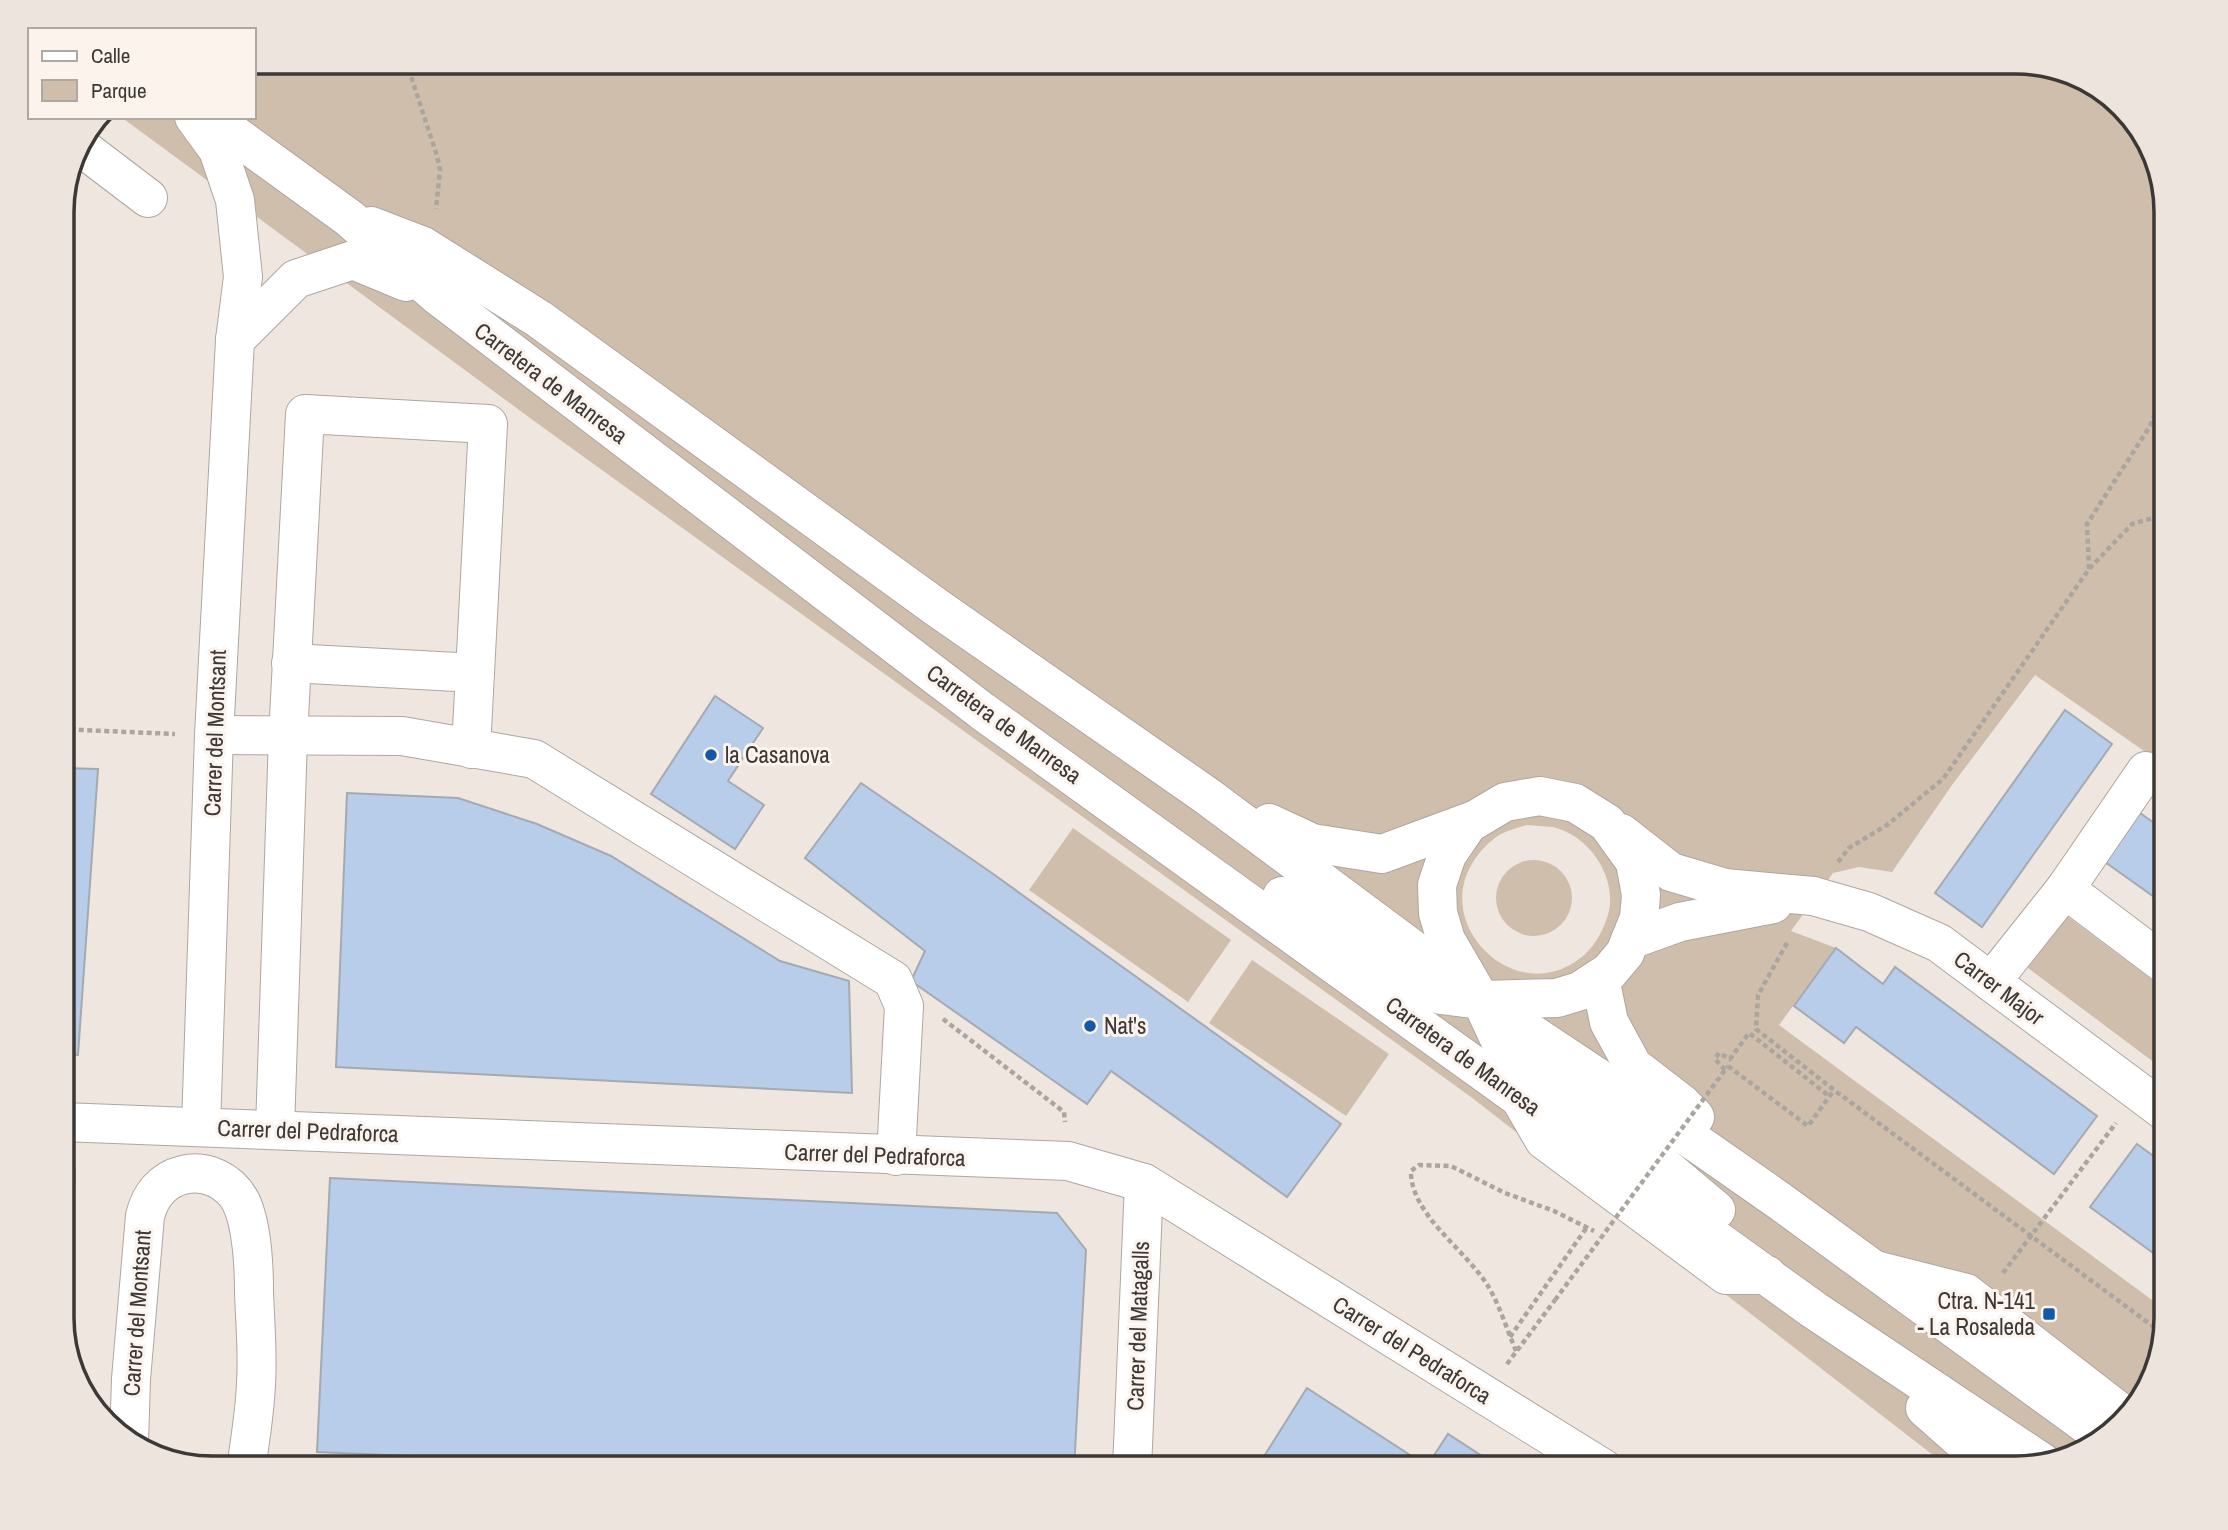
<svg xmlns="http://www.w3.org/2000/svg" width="2228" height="1530" font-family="'Archivo Narrow',sans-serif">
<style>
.green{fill:#d0beac;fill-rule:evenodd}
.building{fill:#b8cdea;stroke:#a4aab1;stroke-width:2}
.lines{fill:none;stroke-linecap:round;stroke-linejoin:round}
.minor-casing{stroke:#aea7a0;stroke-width:40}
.major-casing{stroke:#aea7a0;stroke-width:40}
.path{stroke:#aba59f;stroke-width:4.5;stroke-dasharray:5 3.5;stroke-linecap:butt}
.minor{stroke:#fff;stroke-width:38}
.major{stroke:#fff;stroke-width:38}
.path-bridge{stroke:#aba59f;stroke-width:4.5;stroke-dasharray:5 3.5;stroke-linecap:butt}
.poi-dot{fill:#1658a8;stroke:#fbf3ec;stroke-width:2.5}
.labels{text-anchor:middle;stroke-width:6;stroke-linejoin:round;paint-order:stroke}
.street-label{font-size:23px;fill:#3b3835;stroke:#fbf3ec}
.poi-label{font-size:23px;fill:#3b3835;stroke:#fbf3ec;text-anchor:start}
.rim{fill:none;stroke:#3b3835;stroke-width:3.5}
</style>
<rect width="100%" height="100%" fill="#eee6df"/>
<g class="green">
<path d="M254,61H2016L2100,87L2147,137L2167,211V767L2035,675L1952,785L1892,872L1859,867L1833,873L1791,931L1836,948L1779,1025L2167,1311V1319L2141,1402L2083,1453L2017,1469H1951L1471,1097L541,426L121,117H254ZM1527,825C1535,826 1545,826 1553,827C1591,836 1620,881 1607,918C1599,940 1589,955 1568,966C1506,998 1436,923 1472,864C1479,852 1489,841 1501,834C1509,830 1518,828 1527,825Z"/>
<polygon points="1073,828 1231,940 1188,1002 1029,890"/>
<circle cx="1534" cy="898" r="38"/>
<polygon points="2063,913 2167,991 2167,1072 2024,965"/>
<polygon points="1252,960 1389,1054 1346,1116 1209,1023"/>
</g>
<g class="building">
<polygon points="715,696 763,728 728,781 764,805 735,849 651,794"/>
<polygon points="2065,710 2112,744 1982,927 1935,893"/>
<polygon points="62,768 98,769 78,1055 62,1054"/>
<polygon points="861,783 989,871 1341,1124 1287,1197 1111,1071 1087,1104 911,981 925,951 805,858"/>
<polygon points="347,793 458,798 537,824 611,856 780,961 849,981 852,1093 336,1067"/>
<polygon points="2140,813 2167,832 2167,906 2105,862"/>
<polygon points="1836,948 1883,984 1895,967 2097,1116 2054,1174 1856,1027 1844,1043 1794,1006"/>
<polygon points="2137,1144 2167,1166 2167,1263 2090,1207"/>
<polygon points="62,1169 75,1170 68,1348 62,1328"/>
<polygon points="330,1178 1057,1213 1086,1250 1074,1469 711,1469 317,1452"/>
<polygon points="1307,1388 1427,1466 1448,1434 1502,1469 1256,1469"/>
</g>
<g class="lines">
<defs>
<g id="minor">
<polyline points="77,144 148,198"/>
<polyline points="291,663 475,673"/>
<polyline points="214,735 402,736 534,759 893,980 904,1006 896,1156"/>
<polyline points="2065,889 2146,771"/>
<polyline points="1813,896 1869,912 1939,943 2167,1113"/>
<polyline points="1991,982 2065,889 2167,966"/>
<polyline points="1518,1095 1544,1140 1726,1275 1767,1275"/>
<polyline points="62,1122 1068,1161 1144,1183 1604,1469"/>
<polyline points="201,1127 214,735 235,340"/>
<polyline points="275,1129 288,737 305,414 488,424 471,749"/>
<polyline points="1875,1270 1966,1293 2125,1416"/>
<path d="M129,1443L131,1379L145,1216C150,1196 162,1180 183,1175C206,1169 230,1181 241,1202C252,1225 254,1267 254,1292C255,1322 258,1353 256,1383C255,1412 250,1440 246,1469"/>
<polyline points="1132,1469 1144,1183"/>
</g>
<g id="major">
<polyline points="194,117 218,150 235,200 243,277 235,340"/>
<polyline points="210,117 349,218 438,296 982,711 1814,1310 2043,1463"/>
<polyline points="371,226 423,246 539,319 936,607 1207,796 1481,1000 1698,1144 1781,1202 2102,1436"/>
<polyline points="235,340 296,279 353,260 406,282"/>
<polyline points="1269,823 1312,843 1382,854 1474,820"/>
<polyline points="1621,833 1671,872 1725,888 1813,896"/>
<polyline points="1282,896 1412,980 1441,995 1481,1000 1557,998 1580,991 1609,972 1625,953 1639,918 1641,895 1635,862 1607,823 1575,803 1540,796 1505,802 1468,824 1447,855 1437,885 1438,913 1446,940 1481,1000 1502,1045 1660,1163 1716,1210"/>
<polyline points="1630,940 1680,922 1773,904"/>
<polyline points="1600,978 1609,1022 1633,1066 1681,1103 1695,1117"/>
<polyline points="1925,1408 1994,1469"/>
</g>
</defs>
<use href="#minor" class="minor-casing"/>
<use href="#major" class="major-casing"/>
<g class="path">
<polyline points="406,61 437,156 440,170 436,209"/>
<polyline points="2089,569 2087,524 2150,426 2167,384"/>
<polyline points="62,727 81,730 175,734"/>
<polyline points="1838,862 1849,848 1887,825 1943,779 2089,569 2132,524 2167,514"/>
<polyline points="1787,943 1758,995 1756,1029 1834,1090 2162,1333"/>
<polyline points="943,1019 1064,1112 1065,1122"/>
<polyline points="1728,1066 1808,1126 1834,1090"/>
<polyline points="1725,1070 1715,1059 1719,1053 1730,1059 1749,1033 1829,1096"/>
<polyline points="2003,1273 2116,1123"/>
<polyline points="1510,1337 1587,1227"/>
<path d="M1516,1351C1507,1330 1500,1306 1488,1286C1466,1250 1410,1214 1411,1171L1419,1165L1451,1166L1505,1193L1554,1211L1594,1231"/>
<polyline points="1507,1364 1555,1300"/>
</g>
<use href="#minor" class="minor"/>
<use href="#major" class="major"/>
<polyline class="path-bridge" points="1555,1300 1728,1066"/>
</g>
<g class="poi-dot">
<circle cx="711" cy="755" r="7"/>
<circle cx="1090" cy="1026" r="7"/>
<rect x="2042" y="1307" width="14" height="14" rx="3.5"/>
</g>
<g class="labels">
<g class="street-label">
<text transform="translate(551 383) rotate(37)" y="8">Carretera de Manresa</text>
<text transform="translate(1004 724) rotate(36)" y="8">Carretera de Manresa</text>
<text transform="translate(215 733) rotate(-88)" y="8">Carrer del Montsant</text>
<text transform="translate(1999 988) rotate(37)" y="8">Carrer Major</text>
<text transform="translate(1463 1056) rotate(36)" y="8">Carretera de Manresa</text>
<text transform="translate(308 1131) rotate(2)" y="8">Carrer del Pedraforca</text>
<text transform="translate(875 1155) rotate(2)" y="8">Carrer del Pedraforca</text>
<text transform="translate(137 1313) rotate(-86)" y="8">Carrer del Montsant</text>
<text transform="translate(1138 1326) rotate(-88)" y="8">Carrer del Matagalls</text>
<text transform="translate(1412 1350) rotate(32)" y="8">Carrer del Pedraforca</text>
</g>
<g class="poi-label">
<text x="725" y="763">la Casanova</text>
<text x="1104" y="1034">Nat's</text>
<text x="2035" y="1309" text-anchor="end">Ctra. N-141<tspan x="2035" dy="26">- La Rosaleda</tspan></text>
</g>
</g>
<path d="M0 0H2228V1530H0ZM212 74H2016A138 138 0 0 1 2154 212V1318A138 138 0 0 1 2016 1456H212A138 138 0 0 1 74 1318V212A138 138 0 0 1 212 74Z" fill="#ece4dd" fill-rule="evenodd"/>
<path class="rim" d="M212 74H2016A138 138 0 0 1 2154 212V1318A138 138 0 0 1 2016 1456H212A138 138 0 0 1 74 1318V212A138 138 0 0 1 212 74Z"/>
<rect x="28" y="28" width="228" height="91" fill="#fbf3ec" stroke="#aea8a3" stroke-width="2"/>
<rect x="42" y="51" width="35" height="10" fill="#ffffff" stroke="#aea8a3" stroke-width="2"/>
<text x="91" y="63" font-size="21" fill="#3b3835">Calle</text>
<rect x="42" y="80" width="35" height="21" fill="#d0beac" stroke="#aea8a3" stroke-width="2"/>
<text x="91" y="98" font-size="21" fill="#3b3835">Parque</text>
</svg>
